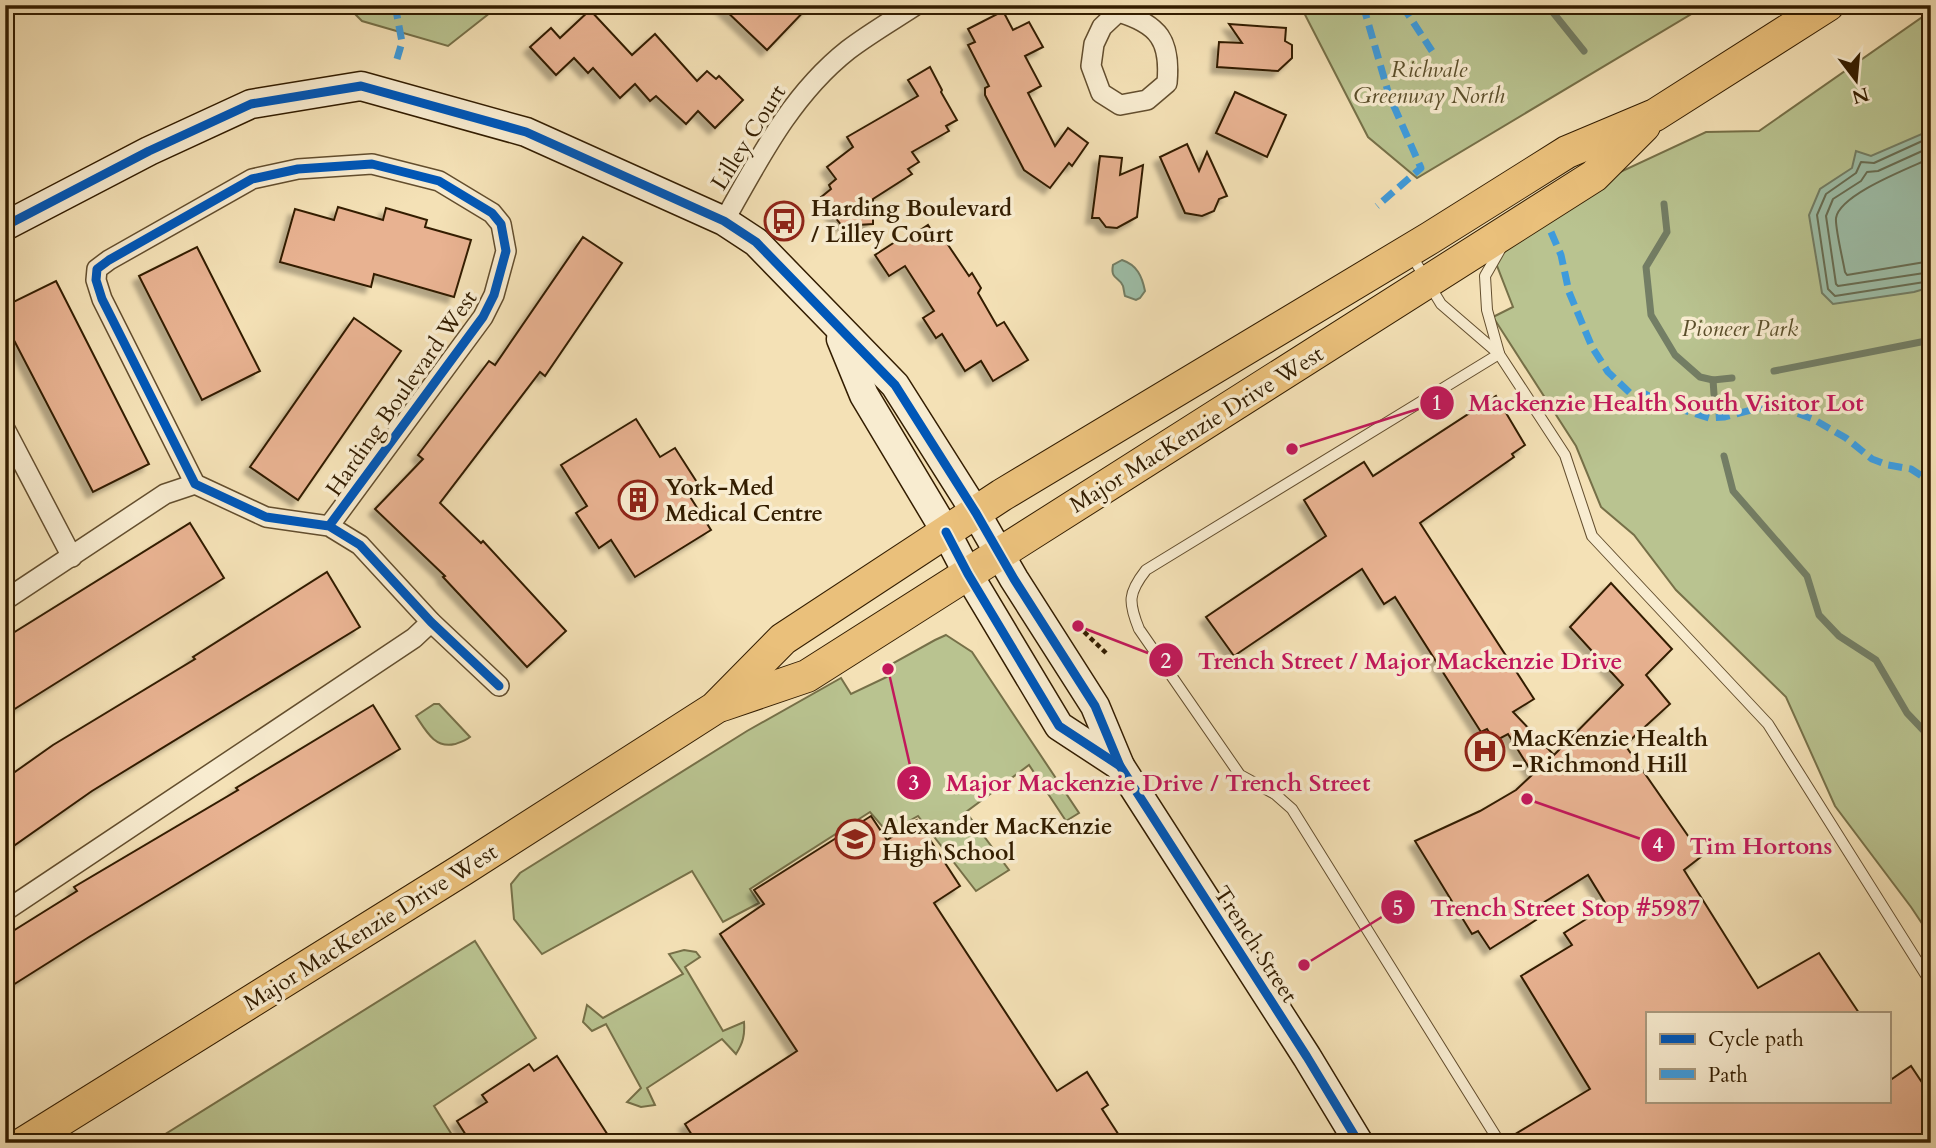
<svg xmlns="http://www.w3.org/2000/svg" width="1936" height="1148" font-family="Cardo,serif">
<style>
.green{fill:#b9c390;stroke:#767048;stroke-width:2}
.water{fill:#9dbea8;stroke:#737e65;stroke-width:2}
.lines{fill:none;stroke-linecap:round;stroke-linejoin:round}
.shore{stroke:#686e54;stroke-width:2}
.stream{stroke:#737e65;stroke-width:7}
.building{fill:#e8b291;stroke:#331d00;stroke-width:2;filter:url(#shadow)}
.lane-casing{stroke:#634e2e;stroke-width:12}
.street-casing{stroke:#634e2e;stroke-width:22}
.secondary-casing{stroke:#331d00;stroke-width:31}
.primary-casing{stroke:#331d00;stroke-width:34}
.path{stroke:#331d00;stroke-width:4.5;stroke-dasharray:5 3.5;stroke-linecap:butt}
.lane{stroke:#f8ecd0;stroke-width:10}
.street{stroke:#f8ecd0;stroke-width:19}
.secondary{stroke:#f8ecd0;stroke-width:28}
.primary{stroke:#eac07b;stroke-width:32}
.quiet{stroke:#3e9bdc;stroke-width:7;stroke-dasharray:14 7;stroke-linecap:butt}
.cycleway-casing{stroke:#f8ecd0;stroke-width:13}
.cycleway{stroke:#0057b8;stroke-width:9}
.labels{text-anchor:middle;stroke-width:7;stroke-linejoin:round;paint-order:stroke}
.park-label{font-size:23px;font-style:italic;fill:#5b4f2b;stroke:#f8ecd0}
.street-label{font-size:23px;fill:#331d00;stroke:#f8ecd0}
.poi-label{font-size:23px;font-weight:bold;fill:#331d00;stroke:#f8ecd0;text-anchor:start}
.leader{fill:none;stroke:#c2185b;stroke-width:2.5}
.callout-dot{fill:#c2185b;stroke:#f8ecd0;stroke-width:2.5}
.mark-label{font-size:21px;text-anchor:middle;font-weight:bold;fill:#fff}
.callout-label{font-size:24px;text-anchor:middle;font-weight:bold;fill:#c2185b;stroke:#f8ecd0;stroke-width:7;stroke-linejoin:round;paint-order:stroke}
</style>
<defs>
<filter id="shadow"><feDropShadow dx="-6" dy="6" stdDeviation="2" flood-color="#0004"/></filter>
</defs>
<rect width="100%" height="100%" fill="#f4e1b6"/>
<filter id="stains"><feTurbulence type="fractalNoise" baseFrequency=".00286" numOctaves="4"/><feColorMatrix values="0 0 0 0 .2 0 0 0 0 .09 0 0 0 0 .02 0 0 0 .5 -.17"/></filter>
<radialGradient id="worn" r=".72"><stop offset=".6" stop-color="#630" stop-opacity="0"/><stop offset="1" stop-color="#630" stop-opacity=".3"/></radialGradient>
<g class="green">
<polygon points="346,5 500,5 448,46 362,21"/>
<polygon points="1300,5 1690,5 1703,7 1417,178 1368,137"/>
<polygon points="1931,11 1931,937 1911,907 1835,806 1786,697 1676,590 1634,535 1601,507 1576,446 1493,317 1513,307 1494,258 1575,193 1706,132 1759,131"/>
<polygon points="946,635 972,652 1079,813 1066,821 1029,765 966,812 1009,870 976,891 918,816 888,833 870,812 750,889 759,903 723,922 692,871 542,954 514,919 511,884 520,873 747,731 841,678 851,694 893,674 888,666 935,640"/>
<path d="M434,704H439L470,737C465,741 461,742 455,744C435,749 426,731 416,716Z"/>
<polygon points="475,941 536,1038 434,1106 457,1143 151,1143"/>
<path d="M684,950L696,952L700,957L685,967L723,1031L744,1022C745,1035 743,1043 736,1054L722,1039L647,1088L655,1105L641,1107L627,1102L641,1088L606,1024L592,1031L583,1022L587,1005L603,1018L683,974L669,954Z"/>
</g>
<g class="water">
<polygon points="1931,130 1931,287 1914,292 1833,304 1822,293 1809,215 1820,189 1852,168 1856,151 1871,156"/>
<path d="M1122,260C1137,265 1142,276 1145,291L1140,298L1136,300L1125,296C1124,293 1124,290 1123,286C1120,277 1110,280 1113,265Z"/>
</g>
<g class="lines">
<g class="shore">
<polyline points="1931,137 1874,163 1861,162 1856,173 1826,194 1817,215 1828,289 1835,296 1931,281"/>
<polyline points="1931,147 1878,171 1867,172 1861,181 1833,199 1826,216 1836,284 1838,286 1931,272"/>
<path d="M1931,158C1910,168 1840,194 1836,218C1835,228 1843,260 1845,272L1847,275L1931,261"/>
</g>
<g class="stream">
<polyline points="1547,5 1584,51"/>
<polyline points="1664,204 1667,232 1646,267 1651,315 1675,355 1700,377 1713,380 1732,378"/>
<polyline points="1774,371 1931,340"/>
<polyline points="1713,380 1714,394"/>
<polyline points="1724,456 1733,491 1807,576 1819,615 1839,636 1876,660 1907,713 1926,733 1931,735"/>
</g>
</g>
<g class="building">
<polygon points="720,5 810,5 767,50"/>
<polygon points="590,10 632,55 655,34 697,81 707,71 716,79 719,76 743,100 715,128 698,111 686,124 656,96 650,101 635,84 620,98 593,68 588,73 574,58 556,75 530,47 551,28 560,38"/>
<polygon points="1003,11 1013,30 1029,22 1043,47 1025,56 1041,86 1028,93 1055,146 1068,128 1088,143 1072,166 1069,163 1050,188 1024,170 985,95 985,88 989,86 968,45 975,42 968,29"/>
<polygon points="1229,24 1286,28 1285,41 1292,45 1292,58 1278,71 1217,67 1219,42 1242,43"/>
<polygon points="930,67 942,90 941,92 957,120 946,126 949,131 912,152 919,162 908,169 912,174 873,199 873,224 842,226 820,198 831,189 829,185 836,179 827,167 853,147 847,137 918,96 908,80"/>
<polygon points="1235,92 1286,115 1267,157 1216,133"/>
<polygon points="1187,144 1199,171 1207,152 1227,196 1219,199 1214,211 1202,216 1185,213 1160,157"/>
<polygon points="1100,156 1122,158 1120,175 1143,165 1137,217 1117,228 1106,227 1099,218 1092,218"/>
<polygon points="338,207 383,220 386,208 427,220 425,227 471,240 454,297 374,274 371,287 280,262 295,209 334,220"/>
<polygon points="928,225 935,236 940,233 969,276 972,273 981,288 978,293 997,326 1004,322 1028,360 993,381 981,361 965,371 942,334 936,338 923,318 934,311 905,266 889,276 875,255 898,240 901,243"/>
<polygon points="583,237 622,263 545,376 540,372 440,503 481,543 483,541 566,631 527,667 443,577 445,576 375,509 423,459 418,455 489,361 495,365"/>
<polygon points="197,247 260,371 202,400 139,276"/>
<polygon points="56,281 149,464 93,492 5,323 5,306"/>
<polygon points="354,318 401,351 298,500 250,467"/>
<polygon points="1496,396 1525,445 1512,454 1514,457 1420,523 1534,699 1513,712 1554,755 1623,685 1570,627 1611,583 1672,649 1646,675 1670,704 1625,745 1702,856 1684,870 1758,988 1819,953 1859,1013 1647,1013 1647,1101 1889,1101 1889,1081 1911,1066 1931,1096 1931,1143 1507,1143 1507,1139 1590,1089 1521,976 1572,945 1564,933 1607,906 1588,875 1530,911 1536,920 1490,949 1478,931 1472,934 1415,841 1480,811 1516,790 1533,774 1508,734 1495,741 1487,729 1481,732 1395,597 1384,604 1362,569 1234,656 1206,617 1326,536 1304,500 1364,462 1373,476"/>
<polygon points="636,419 660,457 675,448 700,487 689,495 711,530 635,577 611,540 599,548 576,513 587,506 561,465"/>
<polygon points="190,523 224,578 5,715 5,638"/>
<polygon points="327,572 360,627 92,791 5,852 5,779 53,745 195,659 193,657"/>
<polygon points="373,705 400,749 89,937 5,990 5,936 77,891 74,887 238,790 236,788"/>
<polygon points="871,816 887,840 917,820 960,886 934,903 1057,1091 1087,1072 1108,1105 1102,1109 1124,1143 697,1143 685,1124 797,1051 720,934 764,904 754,890"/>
<polygon points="557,1056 613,1143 471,1143 457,1121 487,1102 482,1095 529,1064 534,1071"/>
</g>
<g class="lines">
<defs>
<g id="lane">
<polyline points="1410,253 1441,304 1499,354 1565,455 1592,536 1768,724 1931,983"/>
<polyline points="1499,353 1487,310 1485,276 1501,248"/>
<path d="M1499,354L1146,570C1128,593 1128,602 1139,629L1240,775L1275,794L1292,809L1500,1143"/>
</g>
<g id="street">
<path d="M1118,12C1159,24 1171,41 1167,83L1147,100L1120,105L1101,93L1091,66L1094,44L1102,27Z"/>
<path d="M724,221C759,159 791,95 848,50C869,34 893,20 916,5"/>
<polyline points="5,429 72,557"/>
<polyline points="329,526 483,317 494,295 506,251 501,224 492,213 439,181 372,164 298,169 252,179 109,260 97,269 96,280 102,299 195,484 266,517 329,526 360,545 431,622 499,686"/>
<polyline points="5,600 165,494 195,484"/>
<polyline points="5,911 414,638 431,622"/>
</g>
<g id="secondary">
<polyline points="5,226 149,151 251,104 361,86 526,132 724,221 756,242 895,385 976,513 1014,579 1095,706 1120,766 1307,1057 1359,1143"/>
<polyline points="841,339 864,395 946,532 968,574 1059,726 1120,766"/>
</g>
<g id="primary">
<polyline points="722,705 807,676 1594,176 1644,126"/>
<polyline points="24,1143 462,870 715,708 783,639 1002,495 1430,238 1567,152 1655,115 1828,5"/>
</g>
</defs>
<use href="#lane" class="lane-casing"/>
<use href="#street" class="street-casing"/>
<use href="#secondary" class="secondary-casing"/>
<use href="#primary" class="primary-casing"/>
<polyline class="path" points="1078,626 1106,653"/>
<use href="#lane" class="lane"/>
<use href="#street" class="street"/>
<use href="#secondary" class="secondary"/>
<use href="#primary" class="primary"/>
<g class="quiet">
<polyline points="395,5 402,42 397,59"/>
<polyline points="1363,5 1389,95 1421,168 1377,206"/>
<polyline points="1402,5 1432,51"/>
<polyline points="1551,232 1561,255 1569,292 1592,347 1608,372 1630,393 1645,394 1668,405 1709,418 1724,417 1759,408 1789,410 1813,419 1846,438 1872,459 1888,465 1911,469 1931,482"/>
</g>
<defs>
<g id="cycleway">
<polyline points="5,226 149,151 251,104 361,86 526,132 724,221 756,242 895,385 976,513 1014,579 1095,706 1120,766 1307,1057 1359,1143"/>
<polyline points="329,526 483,317 494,295 506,251 501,224 492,213 439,181 372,164 298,169 252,179 109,260 97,269 96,280 102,299 195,484 266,517 329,526 360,545 431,622 499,686"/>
<polyline points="946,532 968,574 1059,726 1120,766"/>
</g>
</defs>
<use href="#cycleway" class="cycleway-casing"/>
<use href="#cycleway" class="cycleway"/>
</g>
<defs>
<symbol id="bus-ring" viewBox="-11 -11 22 22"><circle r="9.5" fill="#f8ecd0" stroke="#8f2418" stroke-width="1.5"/><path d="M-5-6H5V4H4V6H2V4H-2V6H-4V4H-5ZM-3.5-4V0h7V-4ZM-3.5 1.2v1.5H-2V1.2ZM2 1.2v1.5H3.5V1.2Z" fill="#8f2418"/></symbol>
<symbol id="building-ring" viewBox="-11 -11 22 22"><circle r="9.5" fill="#f8ecd0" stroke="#8f2418" stroke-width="1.5"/><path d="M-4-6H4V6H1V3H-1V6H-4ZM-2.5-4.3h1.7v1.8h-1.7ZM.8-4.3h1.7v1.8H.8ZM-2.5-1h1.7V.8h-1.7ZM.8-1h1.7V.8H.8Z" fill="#8f2418"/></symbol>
<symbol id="hospital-ring" viewBox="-11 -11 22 22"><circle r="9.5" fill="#f8ecd0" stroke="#8f2418" stroke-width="1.5"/><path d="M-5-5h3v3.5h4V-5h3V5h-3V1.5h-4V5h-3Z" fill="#8f2418"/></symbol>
<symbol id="school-ring" viewBox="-11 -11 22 22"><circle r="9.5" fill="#f8ecd0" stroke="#8f2418" stroke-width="1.5"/><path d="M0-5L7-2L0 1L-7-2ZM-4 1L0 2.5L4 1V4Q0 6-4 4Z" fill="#8f2418"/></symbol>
</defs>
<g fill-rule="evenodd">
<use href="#bus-ring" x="762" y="199" width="44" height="44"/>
<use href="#building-ring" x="616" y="478" width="44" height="44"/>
<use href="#hospital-ring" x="1463" y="729" width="44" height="44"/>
<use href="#school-ring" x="833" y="817" width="44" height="44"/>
</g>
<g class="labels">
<g class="park-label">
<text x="1429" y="77">Richvale<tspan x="1429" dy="26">Greenway North</tspan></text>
<text x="1740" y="336">Pioneer Park</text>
</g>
<g class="street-label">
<text transform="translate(748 137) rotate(-58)" y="8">Lilley Court</text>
<text transform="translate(401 393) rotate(-55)" y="8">Harding Boulevard West</text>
<text transform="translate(1196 429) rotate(-32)" y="8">Major MacKenzie Drive West</text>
<text transform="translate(370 927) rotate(-32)" y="8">Major MacKenzie Drive West</text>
<text transform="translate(1256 944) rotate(57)" y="8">Trench Street</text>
</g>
<g class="poi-label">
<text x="811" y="216">Harding Boulevard<tspan x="811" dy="26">/ Lilley Court</tspan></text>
<text x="665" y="495">York-Med<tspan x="665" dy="26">Medical Centre</tspan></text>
<text x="1512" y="746">MacKenzie Health<tspan x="1512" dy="26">- Richmond Hill</tspan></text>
<text x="882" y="834">Alexander MacKenzie<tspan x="882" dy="26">High School</tspan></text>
</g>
</g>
<path class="leader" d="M1292 449L1437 403M1078 626L1166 660M888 669L914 783M1527 799L1658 845M1304 965L1398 907"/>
<g class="callout-dot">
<circle cx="1292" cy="449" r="7"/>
<circle cx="1078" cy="626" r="7"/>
<circle cx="888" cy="669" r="7"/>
<circle cx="1527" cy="799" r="7"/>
<circle cx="1304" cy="965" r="7"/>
<circle cx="1437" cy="403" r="18"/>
<circle cx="1166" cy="660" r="18"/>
<circle cx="914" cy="783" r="18"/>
<circle cx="1658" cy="845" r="18"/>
<circle cx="1398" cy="907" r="18"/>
</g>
<g class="mark-label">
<text x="1437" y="410">1</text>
<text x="1166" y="668">2</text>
<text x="914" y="790">3</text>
<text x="1658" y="852">4</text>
<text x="1398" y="915">5</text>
</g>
<g class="callout-label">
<text x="1666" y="411">Mackenzie Health South Visitor Lot</text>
<text x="1410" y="669">Trench Street / Major Mackenzie Drive</text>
<text x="1158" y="791">Major Mackenzie Drive / Trench Street</text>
<text x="1761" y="854">Tim Hortons</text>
<text x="1565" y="916">Trench Street Stop #5987</text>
</g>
<rect width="1936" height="1148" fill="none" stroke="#f4e1b6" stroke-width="28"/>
<rect x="7" y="7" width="1922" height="1134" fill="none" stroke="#331d00" stroke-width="3.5"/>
<rect x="14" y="14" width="1908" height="1120" fill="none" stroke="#331d00" stroke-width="2"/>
<rect x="1646" y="1012" width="245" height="91" fill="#f8ecd0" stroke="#a9997d" stroke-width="2"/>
<rect x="1660" y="1034" width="35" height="10" fill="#0057b8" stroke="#a9997d" stroke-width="2"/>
<text x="1708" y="1046" font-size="21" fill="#331d00">Cycle path</text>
<rect x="1660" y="1069" width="35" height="10" fill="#3e9bdc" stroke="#a9997d" stroke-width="2"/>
<text x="1708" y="1082" font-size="21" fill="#331d00">Path</text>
<g transform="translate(1856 80) rotate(164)" stroke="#f8ecd0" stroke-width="5" paint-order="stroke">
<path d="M0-5L12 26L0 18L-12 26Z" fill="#331d00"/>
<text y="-10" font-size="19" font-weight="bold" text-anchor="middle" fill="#331d00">N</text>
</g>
<rect width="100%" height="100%" filter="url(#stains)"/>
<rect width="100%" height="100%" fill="url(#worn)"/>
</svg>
